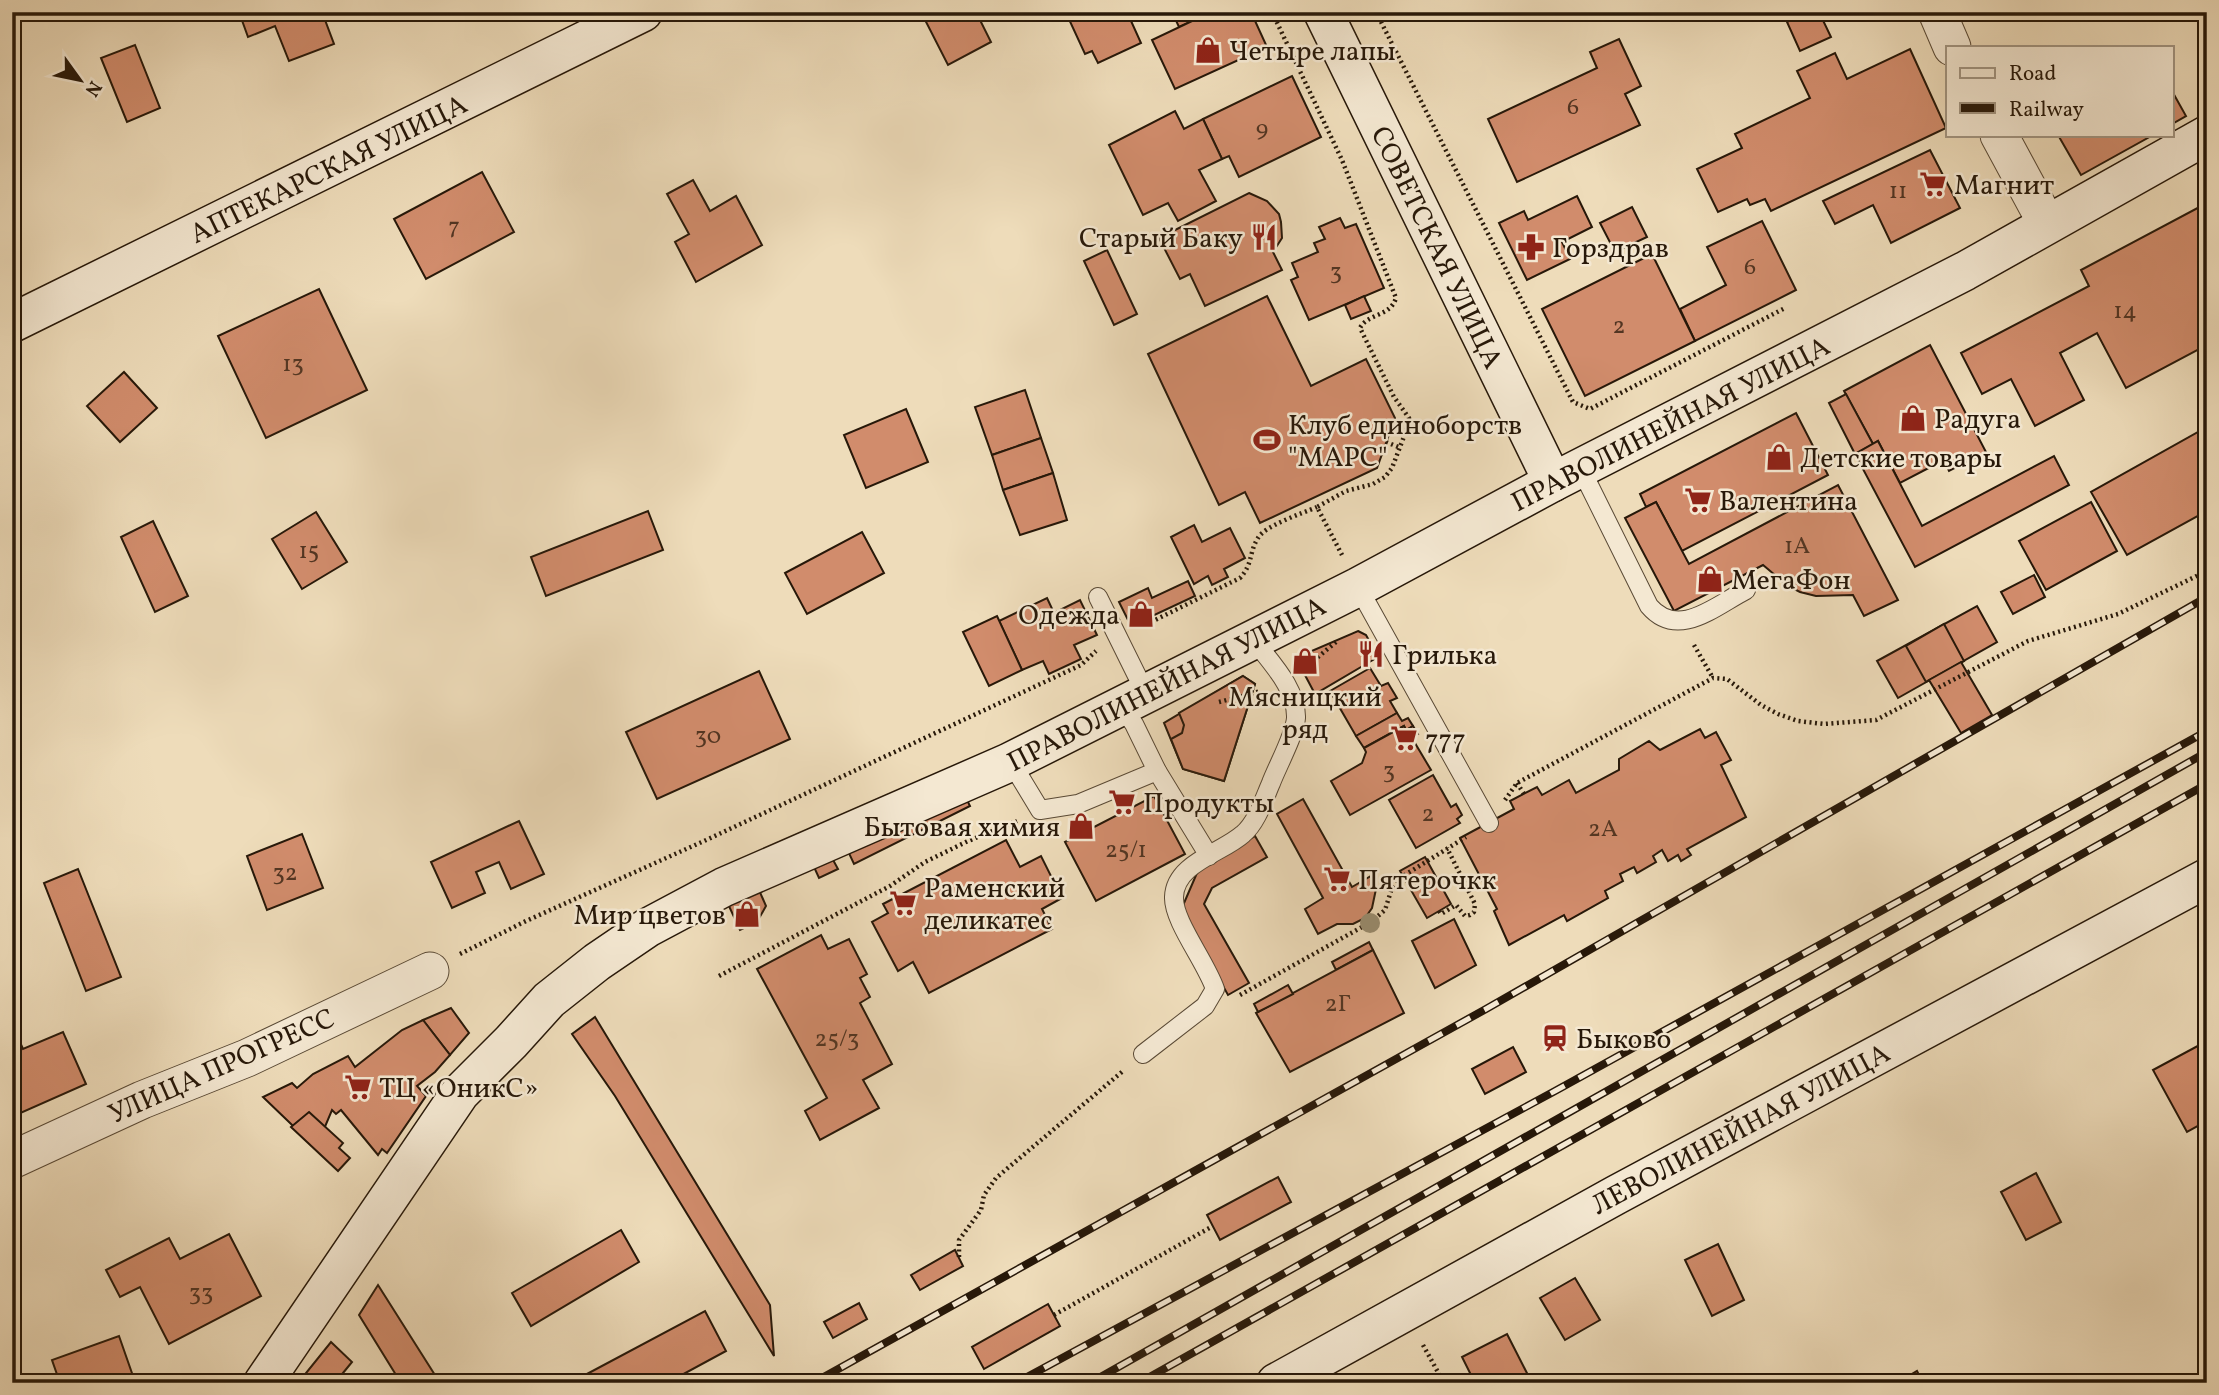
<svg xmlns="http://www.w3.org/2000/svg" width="2219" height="1395" font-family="Vollkorn,serif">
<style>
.building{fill:#d18c6c;stroke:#271809;stroke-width:2}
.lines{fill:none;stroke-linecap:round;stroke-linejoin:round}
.lane-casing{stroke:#594935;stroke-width:20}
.street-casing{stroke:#594935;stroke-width:39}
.secondary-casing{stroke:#271809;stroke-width:41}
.path{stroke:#271809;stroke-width:4.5;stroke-dasharray:2 3.5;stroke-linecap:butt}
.lane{stroke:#f4e8d2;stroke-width:18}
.street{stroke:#f4e8d2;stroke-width:37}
.secondary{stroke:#f4e8d2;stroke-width:38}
.rail-casing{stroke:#271809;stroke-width:8}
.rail{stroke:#f4e8d2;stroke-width:5;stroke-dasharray:16;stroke-linecap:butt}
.tree{fill:#998c6f}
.labels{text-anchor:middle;stroke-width:5;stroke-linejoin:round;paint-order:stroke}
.number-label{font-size:24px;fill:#523522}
.poi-label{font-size:28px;fill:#271809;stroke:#f4e8d2;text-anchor:start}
.street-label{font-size:28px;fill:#271809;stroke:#f4e8d2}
</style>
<rect width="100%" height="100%" fill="#eedcba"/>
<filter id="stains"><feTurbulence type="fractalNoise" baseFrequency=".00286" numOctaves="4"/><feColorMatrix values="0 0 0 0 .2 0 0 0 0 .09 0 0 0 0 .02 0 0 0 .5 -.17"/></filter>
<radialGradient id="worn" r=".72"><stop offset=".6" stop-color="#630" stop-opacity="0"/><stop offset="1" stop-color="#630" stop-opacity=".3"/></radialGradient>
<g class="building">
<polygon points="239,12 322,12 334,44 289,61 275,26 248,37"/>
<polygon points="921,12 976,12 991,42 948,65"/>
<polygon points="1073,12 1127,12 1141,43 1098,63 1092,51 1085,54 1067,15"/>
<polygon points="1172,12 1212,12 1179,27"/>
<polygon points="1211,12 1251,12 1267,47 1175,89 1152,40"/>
<polygon points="1790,12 1819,12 1831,37 1800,51 1787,22 1793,19"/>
<polygon points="1619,39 1641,86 1625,94 1640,125 1517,182 1488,119 1597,68 1590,52"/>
<polygon points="135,45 160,108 127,122 101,58"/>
<polygon points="1910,49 1946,128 1771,211 1765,199 1750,205 1747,199 1718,212 1697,169 1742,148 1735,134 1810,98 1797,71 1835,53 1847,79"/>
<polygon points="1292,76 1321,137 1239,177 1229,156 1222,159 1203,119"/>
<polygon points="2172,91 2186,116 2172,124"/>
<polygon points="1175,111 1184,129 1203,119 1222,159 1199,170 1216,201 1178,221 1168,203 1143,215 1109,145"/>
<polygon points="2058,135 2153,135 2081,175"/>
<polygon points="1930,150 1960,208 1891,243 1873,205 1835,224 1823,201"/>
<polygon points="482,172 514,232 426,279 394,219"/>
<polygon points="693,180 710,211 736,196 762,245 696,282 675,242 689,234 667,194"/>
<polygon points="1249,193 1267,201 1279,214 1281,222 1282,238 1273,252 1282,270 1205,306 1190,274 1180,279 1159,238"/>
<polygon points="1577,196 1592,227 1562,242 1570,259 1527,280 1499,223 1524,211 1528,220"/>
<polygon points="2207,203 2207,345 2126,388 2097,333 2060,353 2084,400 2035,426 2011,379 1982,394 1961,353 2089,286 2081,270"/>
<polygon points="1632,207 1647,237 1615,252 1600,223"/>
<polygon points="1340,218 1345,228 1356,224 1384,288 1309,320 1291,280 1298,277 1292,263 1318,252 1314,243 1325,239 1319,227"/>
<polygon points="1762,221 1796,290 1695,341 1680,309 1726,285 1707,247"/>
<polygon points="1107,250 1137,314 1114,325 1084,261"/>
<polygon points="1652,254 1695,341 1585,396 1542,309"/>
<polygon points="319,289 367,390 266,438 218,336"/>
<polygon points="1267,296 1311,386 1366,359 1395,418 1377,468 1260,523 1245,492 1219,505 1148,354"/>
<polygon points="1364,296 1371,311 1351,319 1345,305"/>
<polygon points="1930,345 1986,452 1949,471 1944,460 1900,483 1878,441 1873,444 1844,391"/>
<polygon points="124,372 157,408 120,442 87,406"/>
<polygon points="1025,390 1041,438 992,455 975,407"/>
<polygon points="1846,394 1873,444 1855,454 1829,403"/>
<polygon points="906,409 928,462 866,488 844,435"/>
<polygon points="1796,413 1828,475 1682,551 1656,502 1646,507 1640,494"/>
<polygon points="2207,427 2207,511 2127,555 2091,492"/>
<polygon points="1041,438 1053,473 1003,490 992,455"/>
<polygon points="1878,441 1922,526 2054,456 2069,485 1915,567 1855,454"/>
<polygon points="1053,473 1067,520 1020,535 1003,490"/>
<polygon points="1838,485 1898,600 1864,616 1853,595 1816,596 1800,592 1788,586 1763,565 1674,611 1625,518 1656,502 1689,564"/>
<polygon points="2091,502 2117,551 2046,590 2019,541"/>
<polygon points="648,511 663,550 546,596 531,557"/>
<polygon points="316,512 347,562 302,589 272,539"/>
<polygon points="153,521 188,596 155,612 121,537"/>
<polygon points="1194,525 1202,542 1230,528 1245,558 1224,569 1228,577 1212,585 1208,576 1194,584 1171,537"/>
<polygon points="862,532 884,573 807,614 785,573"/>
<polygon points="2034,575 2045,597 2013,614 2001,592"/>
<polygon points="1188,581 1195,596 1131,626 1119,602 1148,588 1152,598"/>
<polygon points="1047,598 1054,613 1080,600 1097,635 1074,645 1081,659 1049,674 1043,661 1022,670 999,621"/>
<polygon points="1977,606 1997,642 1898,698 1877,661"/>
<polygon points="997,616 1022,670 989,686 963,632"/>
<polygon points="1944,624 1964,661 1926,682 1906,646"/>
<polygon points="1358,631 1366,635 1378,657 1315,694 1298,662 1300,656"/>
<polygon points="1961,662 1992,715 1961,733 1929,680"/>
<polygon points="1370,668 1381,686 1388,683 1397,698 1390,701 1397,713 1356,736 1330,691"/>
<polygon points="759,671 790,739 657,799 626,732"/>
<polygon points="1243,676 1255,684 1224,781 1183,769 1164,723"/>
<polygon points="1243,676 1255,684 1224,781 1183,769 1171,739 1182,733 1184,725 1179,713"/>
<polygon points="1397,713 1402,721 1408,718 1413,726 1406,730 1404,726 1364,748 1356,736"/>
<polygon points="1404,726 1406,730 1413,726 1418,734 1412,738 1431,770 1350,815 1331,781 1362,763 1366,752 1364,748"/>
<polygon points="1700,729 1705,738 1716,732 1731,760 1721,765 1746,817 1687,849 1691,855 1681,861 1678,855 1668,861 1662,850 1653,856 1656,862 1637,873 1634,867 1620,874 1623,881 1605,891 1608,898 1567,921 1564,915 1509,945 1494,911 1497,909 1460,838 1514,809 1510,801 1537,787 1542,795 1569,780 1576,793 1619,770 1619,759 1649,741 1660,750"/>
<polygon points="1433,775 1451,807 1456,804 1462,815 1457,819 1460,823 1416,848 1389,800"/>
<polygon points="963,792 970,806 854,864 847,849"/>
<polygon points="1154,796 1185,854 1096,901 1065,842"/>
<polygon points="1303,799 1352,887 1371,876 1376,889 1372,908 1365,918 1353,924 1337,924 1318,934 1305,909 1323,898 1277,814"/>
<polygon points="519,821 544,874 511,889 499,862 476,872 485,893 452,908 431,862"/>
<polygon points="302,834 323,888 267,910 247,856"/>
<polygon points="1255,836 1267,857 1212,888 1204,904 1249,983 1228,995 1181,910 1200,866"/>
<polygon points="1006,840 1020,867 1041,856 1062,898 1042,909 1052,929 929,993 913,962 898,971 872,922 888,913 883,904"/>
<polygon points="1425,857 1451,904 1427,918 1400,871"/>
<polygon points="832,858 838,869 819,878 814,867"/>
<polygon points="78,869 121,977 86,991 44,883"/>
<polygon points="759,890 766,906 757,922 740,930 728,904"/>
<polygon points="1454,919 1476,965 1435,988 1412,941"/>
<polygon points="821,935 828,949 849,939 867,974 860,978 870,997 860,1003 892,1064 863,1080 879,1108 820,1140 805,1111 827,1098 757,969"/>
<polygon points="1369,942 1373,950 1336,970 1332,962"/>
<polygon points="1373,950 1404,1013 1290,1072 1256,1013"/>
<polygon points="1288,985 1293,994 1258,1012 1254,1004"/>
<polygon points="451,1008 469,1033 450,1055 423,1020"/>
<polygon points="595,1017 770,1305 774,1356 615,1096 572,1034"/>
<polygon points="423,1020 450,1055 435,1072 417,1086 426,1096 387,1153 382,1149 378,1155 341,1110 336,1114 332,1110 316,1148 263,1097 292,1083 297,1088 313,1074 348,1056 355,1067 402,1030"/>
<polygon points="12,1024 23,1049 63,1032 86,1084 16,1115 12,1107"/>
<polygon points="2207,1041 2207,1121 2187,1132 2153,1070"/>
<polygon points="1513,1047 1526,1072 1485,1094 1472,1069"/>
<polygon points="309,1112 343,1143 339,1148 350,1158 338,1171 291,1127"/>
<polygon points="2036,1173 2061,1222 2026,1240 2001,1192"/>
<polygon points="1278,1177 1291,1202 1220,1240 1207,1215"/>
<polygon points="621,1230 639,1262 531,1326 512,1293"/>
<polygon points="229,1234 261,1296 169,1344 140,1287 120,1297 106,1270 169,1238 180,1259"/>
<polygon points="1718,1244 1744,1300 1712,1316 1685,1260"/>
<polygon points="955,1250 963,1266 920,1290 911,1275"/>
<polygon points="1575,1278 1600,1320 1565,1340 1540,1298"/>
<polygon points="378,1285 440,1383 401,1383 359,1315"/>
<polygon points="859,1303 867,1319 833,1338 824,1322"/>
<polygon points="1048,1304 1060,1326 984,1369 972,1347"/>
<polygon points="705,1311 726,1351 667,1383 570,1383"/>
<polygon points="1507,1334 1532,1383 1475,1383 1462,1357"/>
<polygon points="119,1336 134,1379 124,1383 60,1383 52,1360"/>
<polygon points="331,1342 352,1362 343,1373 351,1380 349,1383 298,1383"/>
<polygon points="1917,1371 1923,1383 1897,1383"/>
</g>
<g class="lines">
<defs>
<g id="lane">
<path d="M1581,469L1649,606C1678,640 1715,606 1746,590"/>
<polyline points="1358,587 1489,823"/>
<polyline points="1098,597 1146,694"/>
<polyline points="1121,706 1134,724 1157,771 1209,856"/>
<polyline points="1008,763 1020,777 1040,810 1078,804 1157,771"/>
<path d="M1143,1054L1205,1006L1215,989C1206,962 1173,921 1174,897C1175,863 1222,853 1243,834C1257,822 1264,799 1271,783C1277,767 1295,734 1296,718C1297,688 1270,662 1253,639"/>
</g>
<g id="street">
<polyline points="1937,12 1952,47"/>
<polyline points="1999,135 2047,224"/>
<polyline points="12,1160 142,1100 247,1058 430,971"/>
</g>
<g id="secondary">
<polyline points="1323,12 1553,482"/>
<polyline points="12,323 643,12"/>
<polyline points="263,1383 460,1093 511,1042 549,1000 597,962 647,928 724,887 1008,763 1358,587 1553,482 1965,271 2207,135"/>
<polyline points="1276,1383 1616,1195 2207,878"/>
</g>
</defs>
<use href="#lane" class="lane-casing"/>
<use href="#street" class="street-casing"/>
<use href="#secondary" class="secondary-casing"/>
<g class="path">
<path d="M1272,12L1342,160L1396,298C1390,317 1368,313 1360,328L1394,397L1409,418L1408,426L1392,468L1385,477L1373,484L1346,491L1317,507L1342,555"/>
<polyline points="1376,12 1573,402 1590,409 1785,308"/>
<polyline points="1386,442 1401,448"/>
<path d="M1141,627L1240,578C1253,564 1249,552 1258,538C1264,526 1303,513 1317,507"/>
<polyline points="1694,645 1713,678"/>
<polyline points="1305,668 1336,642"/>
<polyline points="1219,702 1261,691"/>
<polyline points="1517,783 1524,794"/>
<polyline points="1505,800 1517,783 1713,678 1727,679 1761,705 1778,714 1798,721 1824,724 1876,720 2028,641 2118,614 2207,571"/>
<polyline points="1439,911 1441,914 1456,905 1465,916 1470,915 1474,912 1475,904 1447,848"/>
<polyline points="460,954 526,921 704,841 1081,665 1096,651"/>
<polyline points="719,976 890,886 925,862 968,841 1017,821"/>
<polyline points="1240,995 1371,922 1385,910 1391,891 1400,878 1466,837"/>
<polyline points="959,1257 959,1240 981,1210 984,1195 996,1178 1123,1071"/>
<polyline points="1054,1315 1213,1226"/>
<polyline points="1423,1345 1444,1383"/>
</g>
<use href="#lane" class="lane"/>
<use href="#street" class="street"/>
<use href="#secondary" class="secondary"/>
<defs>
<g id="rail">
<polyline points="813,1383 1486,1009 2207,597"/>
<polyline points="1016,1383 1555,1091 2207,731"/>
<polyline points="1090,1383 2207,752"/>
<polyline points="1139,1383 2207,784"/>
</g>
</defs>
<use href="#rail" class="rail-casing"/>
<use href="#rail" class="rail"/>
</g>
<circle class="tree" cx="1370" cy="923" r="10"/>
<defs>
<symbol id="shop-bare" viewBox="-9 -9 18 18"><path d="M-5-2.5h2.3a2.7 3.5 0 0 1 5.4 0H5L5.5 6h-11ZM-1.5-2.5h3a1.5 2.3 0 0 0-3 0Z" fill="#8f2418" stroke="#f4e8d2" stroke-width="2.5" paint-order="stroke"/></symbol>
<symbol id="supermarket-bare" viewBox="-9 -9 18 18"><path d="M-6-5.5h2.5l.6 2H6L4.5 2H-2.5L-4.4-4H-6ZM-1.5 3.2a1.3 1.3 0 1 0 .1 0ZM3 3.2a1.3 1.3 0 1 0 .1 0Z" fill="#8f2418" stroke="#f4e8d2" stroke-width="2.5" paint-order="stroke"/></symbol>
<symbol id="restaurant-bare" viewBox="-9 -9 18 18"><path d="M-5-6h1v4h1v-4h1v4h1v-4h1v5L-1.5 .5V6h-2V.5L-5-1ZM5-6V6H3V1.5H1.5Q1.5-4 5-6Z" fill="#8f2418" stroke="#f4e8d2" stroke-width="2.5" paint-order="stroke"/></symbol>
<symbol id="pharmacy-bare" viewBox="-9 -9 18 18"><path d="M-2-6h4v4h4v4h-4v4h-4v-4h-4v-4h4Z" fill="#8f2418" stroke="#f4e8d2" stroke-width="2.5" paint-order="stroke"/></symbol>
<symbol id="stadium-bare" viewBox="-9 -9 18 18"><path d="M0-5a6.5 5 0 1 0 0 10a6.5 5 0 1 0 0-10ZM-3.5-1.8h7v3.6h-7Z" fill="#8f2418" stroke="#f4e8d2" stroke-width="2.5" paint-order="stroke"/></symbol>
<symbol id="station-bare" viewBox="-9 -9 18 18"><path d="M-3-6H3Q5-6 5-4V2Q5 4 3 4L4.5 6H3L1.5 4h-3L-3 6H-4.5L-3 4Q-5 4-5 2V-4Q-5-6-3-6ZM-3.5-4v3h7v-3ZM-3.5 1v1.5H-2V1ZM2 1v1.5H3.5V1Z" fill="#8f2418" stroke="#f4e8d2" stroke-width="2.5" paint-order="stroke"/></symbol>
</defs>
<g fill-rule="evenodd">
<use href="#shop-bare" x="1189" y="31" width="38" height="38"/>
<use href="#supermarket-bare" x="1914" y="165" width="38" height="38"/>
<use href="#restaurant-bare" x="1245" y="218" width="38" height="38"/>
<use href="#pharmacy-bare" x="1512" y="228" width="38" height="38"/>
<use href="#shop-bare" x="1894" y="399" width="38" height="38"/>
<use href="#stadium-bare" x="1248" y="421" width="38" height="38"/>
<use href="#shop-bare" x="1760" y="438" width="38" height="38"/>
<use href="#supermarket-bare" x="1679" y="481" width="38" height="38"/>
<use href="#shop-bare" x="1691" y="560" width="38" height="38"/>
<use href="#shop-bare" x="1122" y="595" width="38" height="38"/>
<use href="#restaurant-bare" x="1352" y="635" width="38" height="38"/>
<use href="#shop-bare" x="1286" y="642" width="38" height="38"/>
<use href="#supermarket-bare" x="1385" y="719" width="38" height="38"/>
<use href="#supermarket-bare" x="1103" y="783" width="38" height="38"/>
<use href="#shop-bare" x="1062" y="807" width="38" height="38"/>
<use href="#supermarket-bare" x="1318" y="860" width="38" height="38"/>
<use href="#supermarket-bare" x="884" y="884" width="38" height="38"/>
<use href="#shop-bare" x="728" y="895" width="38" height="38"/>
<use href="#station-bare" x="1536" y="1019" width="38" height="38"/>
<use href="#supermarket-bare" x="339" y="1068" width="38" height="38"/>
</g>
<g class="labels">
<g class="number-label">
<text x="1573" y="114">6</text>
<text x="1262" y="136">9</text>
<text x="1898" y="198">11</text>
<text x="454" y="234">7</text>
<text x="1750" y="274">6</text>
<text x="1336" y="279">3</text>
<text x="2125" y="318">14</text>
<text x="1619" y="333">2</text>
<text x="293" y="371">13</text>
<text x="1797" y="553">1А</text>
<text x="309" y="558">15</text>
<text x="708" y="743">30</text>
<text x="1389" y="778">3</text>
<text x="1428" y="821">2</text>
<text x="1603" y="836">2А</text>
<text x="1126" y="857">25/1</text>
<text x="285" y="880">32</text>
<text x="1338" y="1011">2Г</text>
<text x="837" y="1046">25/3</text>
<text x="201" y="1300">33</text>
</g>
<g class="poi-label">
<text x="1229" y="60">Четыре лапы</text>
<text x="1954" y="194">Магнит</text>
<text x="1243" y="247" text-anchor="end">Старый Баку</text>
<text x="1552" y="257">Горздрав</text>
<text x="1934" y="428">Радуга</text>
<text x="1288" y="434">Клуб единоборств<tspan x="1288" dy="32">"МАРС"</tspan></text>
<text x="1800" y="467">Детские товары</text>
<text x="1719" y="510">Валентина</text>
<text x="1731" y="589">МегаФон</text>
<text x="1120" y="624" text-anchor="end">Одежда</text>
<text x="1392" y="664">Грилька</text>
<text x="1305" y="706" text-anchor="middle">Мясницкий<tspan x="1305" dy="32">ряд</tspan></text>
<text x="1425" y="748">777</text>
<text x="1143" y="812">Продукты</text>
<text x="1060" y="836" text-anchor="end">Бытовая химия</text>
<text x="1358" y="889">Пятерочкк</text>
<text x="924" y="897">Раменский<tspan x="924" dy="32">деликатес</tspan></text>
<text x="726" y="924" text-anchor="end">Мир цветов</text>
<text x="1576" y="1048">Быково</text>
<text x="379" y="1097">ТЦ «ОникС»</text>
</g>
<g class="street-label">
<text transform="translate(328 168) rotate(-26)" y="10">АПТЕКАРСКАЯ УЛИЦА</text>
<text transform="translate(1438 247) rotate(64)" y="10">СОВЕТСКАЯ УЛИЦА</text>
<text transform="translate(1670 423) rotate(-27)" y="10">ПРАВОЛИНЕЙНАЯ УЛИЦА</text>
<text transform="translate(1166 683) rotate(-27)" y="10">ПРАВОЛИНЕЙНАЯ УЛИЦА</text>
<text transform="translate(221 1065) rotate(-24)" y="10">УЛИЦА ПРОГРЕСС</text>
<text transform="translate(1740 1128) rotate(-28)" y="10">ЛЕВОЛИНЕЙНАЯ УЛИЦА</text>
</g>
</g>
<rect width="2219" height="1395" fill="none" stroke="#eedcba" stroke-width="42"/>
<rect x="14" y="14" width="2191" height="1367" fill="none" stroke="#271809" stroke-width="3.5"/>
<rect x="21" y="21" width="2177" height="1353" fill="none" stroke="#271809" stroke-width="2"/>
<rect x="1946" y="46" width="228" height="91" fill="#f4e8d2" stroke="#a29582" stroke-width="2"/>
<rect x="1960" y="68" width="35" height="10" fill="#f4e8d2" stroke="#a29582" stroke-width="2"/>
<text x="2009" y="80" font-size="21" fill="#271809">Road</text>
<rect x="1960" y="103" width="35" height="10" fill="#271809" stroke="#a29582" stroke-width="2"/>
<text x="2009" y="116" font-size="21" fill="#271809">Railway</text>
<g transform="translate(80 80) rotate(123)" stroke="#f4e8d2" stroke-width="5" paint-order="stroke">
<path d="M0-5L12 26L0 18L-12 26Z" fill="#271809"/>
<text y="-10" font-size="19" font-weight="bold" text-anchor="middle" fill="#271809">N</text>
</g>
<rect width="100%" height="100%" filter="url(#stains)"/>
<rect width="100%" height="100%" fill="url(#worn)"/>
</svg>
